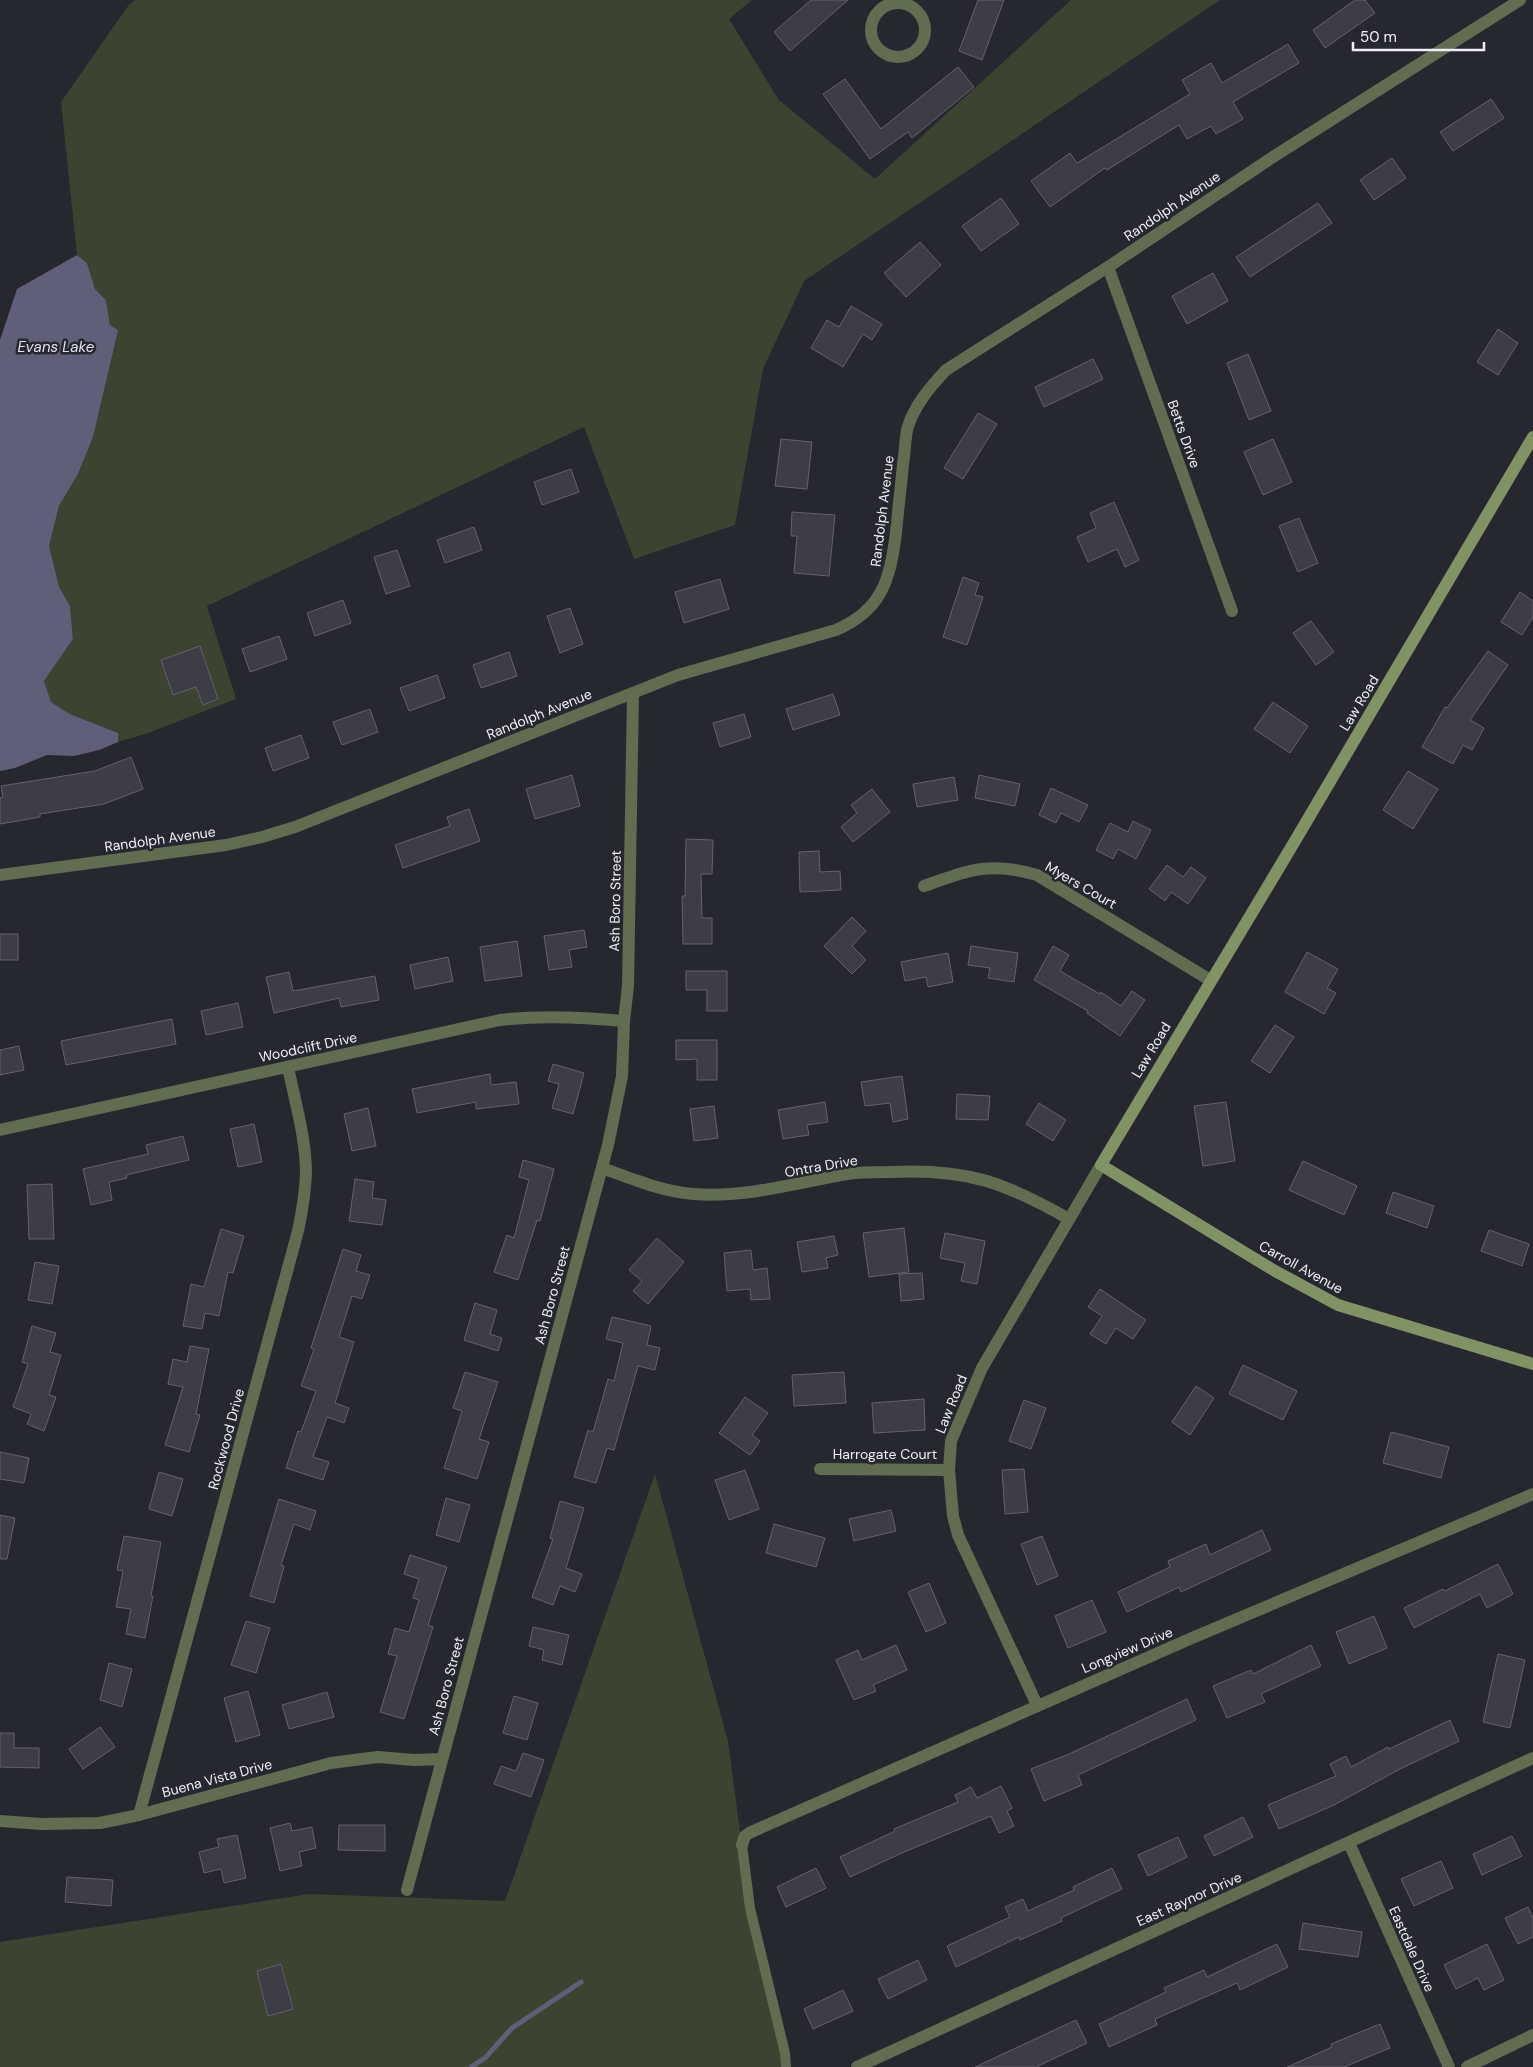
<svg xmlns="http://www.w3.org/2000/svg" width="1533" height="2067" font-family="'DM Sans',sans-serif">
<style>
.green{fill:#3c4331}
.water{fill:#605e78}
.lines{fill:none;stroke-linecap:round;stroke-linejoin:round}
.stream{stroke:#605e78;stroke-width:5}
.building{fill:#3e3d46;stroke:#63626d}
.lane{stroke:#616c50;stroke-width:10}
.street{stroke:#616c50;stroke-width:12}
.secondary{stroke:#819365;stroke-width:12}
.labels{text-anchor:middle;stroke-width:5;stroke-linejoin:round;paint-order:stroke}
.street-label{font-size:14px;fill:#efeff5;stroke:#272730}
.water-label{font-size:15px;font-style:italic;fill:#e2e1f6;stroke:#272730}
</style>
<rect width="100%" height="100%" fill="#272730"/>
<g class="green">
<polygon points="135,0 752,0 729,19 779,100 875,179 1071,0 1220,0 804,281 763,369 735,525 634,559 584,427 207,606 236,699 148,733 118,742 118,733 70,714 51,702 44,681 73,639 70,606 59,588 49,546 59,506 78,474 93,437 110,325 106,300 95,289 87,263 77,255 61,102 128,6"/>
<polygon points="655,1474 728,1741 750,1908 786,2067 0,2067 0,1942 309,1894 505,1901"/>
</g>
<polygon class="water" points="77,255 87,263 95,289 106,300 110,325 118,330 93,437 78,474 59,506 49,546 59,587 70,606 73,639 44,681 51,702 70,714 118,733 118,742 99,750 74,756 47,755 15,768 0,771 0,340 17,289"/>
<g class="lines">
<polyline class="stream" points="471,2067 485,2058 512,2028 581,1982"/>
</g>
<g class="building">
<polygon points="811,0 848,0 790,51 774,32"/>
<polygon points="978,0 1004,0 982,60 959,51"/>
<polygon points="1355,0 1365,0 1375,13 1325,48 1313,30"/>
<polygon points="1288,44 1299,63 1233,102 1243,119 1216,134 1211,126 1187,139 1179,125 1107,170 1105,168 1050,207 1031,181 1070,153 1077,163 1190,94 1182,80 1211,63 1222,83"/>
<polygon points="958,67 974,87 912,138 908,132 870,159 823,94 845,79 881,129"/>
<polygon points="1491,99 1504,118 1453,151 1440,132"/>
<polygon points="1392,158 1406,178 1374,200 1360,180"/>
<polygon points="1001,198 1019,224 981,251 962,226"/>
<polygon points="1318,203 1332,223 1250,277 1236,257"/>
<polygon points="920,242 941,265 906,297 884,273"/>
<polygon points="1213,273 1228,301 1187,324 1172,296"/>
<polygon points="851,306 882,324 872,340 863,334 843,367 811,348 827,320 839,327"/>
<polygon points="1498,329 1518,343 1498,375 1477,362"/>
<polygon points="1248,354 1271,411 1249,420 1227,363"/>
<polygon points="1093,359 1103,379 1044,407 1035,387"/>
<polygon points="978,413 997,424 963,479 944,468"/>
<polygon points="781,439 812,442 807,489 775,486"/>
<polygon points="1273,439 1292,482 1263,495 1244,452"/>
<polygon points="571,469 579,492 542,505 534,482"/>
<polygon points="1114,502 1139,560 1125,567 1117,549 1088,562 1077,537 1096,528 1090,513"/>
<polygon points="792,512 835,515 829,576 794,573 797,536 791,536"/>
<polygon points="1299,518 1318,563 1298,572 1279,526"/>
<polygon points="474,527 482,550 445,563 437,540"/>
<polygon points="397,550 410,586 386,594 374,557"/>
<polygon points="963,577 979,583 975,595 983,597 967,645 943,637"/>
<polygon points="720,579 729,609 684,623 675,592"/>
<polygon points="1520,592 1533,601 1533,617 1522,635 1501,622"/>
<polygon points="343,600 351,623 315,636 307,613"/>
<polygon points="570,608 583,644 560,653 547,616"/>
<polygon points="1311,621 1334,652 1316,665 1293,633"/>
<polygon points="279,636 287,659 250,672 242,649"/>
<polygon points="200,646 218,699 203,705 196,687 173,695 161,660"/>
<polygon points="1488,651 1508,665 1470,720 1484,728 1472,750 1463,745 1453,764 1422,747 1445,707 1447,708"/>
<polygon points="509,652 517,676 481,688 473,665"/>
<polygon points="437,675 445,698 409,711 400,688"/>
<polygon points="833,694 840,715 793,730 786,709"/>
<polygon points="1273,702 1308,726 1290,753 1254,729"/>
<polygon points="370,709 378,732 342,745 333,722"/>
<polygon points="744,714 751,737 720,747 713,723"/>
<polygon points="301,735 309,758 273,771 265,748"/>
<polygon points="131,757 143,789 104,804 40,814 40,817 0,824 0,798 3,797 1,786 95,771"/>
<polygon points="1408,771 1438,789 1413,829 1383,810"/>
<polygon points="572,775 580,806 535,819 526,789"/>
<polygon points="979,775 1020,784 1015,806 975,798"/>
<polygon points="954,777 958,800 917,807 913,784"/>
<polygon points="1051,788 1088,805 1079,822 1061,813 1056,823 1039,815"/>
<polygon points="872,789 890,812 853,842 841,827 857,813 851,805"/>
<polygon points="469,809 480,841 403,868 395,845 450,826 447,817"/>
<polygon points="1133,821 1151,830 1136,859 1118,849 1113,859 1096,850 1110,823 1128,832"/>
<polygon points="686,839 713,840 712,874 701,874 702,918 712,918 712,944 683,944 682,896 685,896"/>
<polygon points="819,851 820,872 840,871 841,890 800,892 799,852"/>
<polygon points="1167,865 1183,877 1191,867 1206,878 1188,904 1171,892 1165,901 1149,889"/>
<polygon points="852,917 866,931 852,946 866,960 852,974 824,946"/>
<polygon points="584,930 587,947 569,950 572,967 549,970 544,936"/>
<rect x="0" y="934" width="18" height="26"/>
<polygon points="517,941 522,976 485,981 480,947"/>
<polygon points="971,946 1018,953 1014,982 988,978 990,968 968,965"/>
<polygon points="1053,946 1069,955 1060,971 1100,994 1101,992 1121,1006 1132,991 1145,1000 1120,1036 1087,1013 1088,1011 1034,980"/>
<polygon points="1307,952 1338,969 1327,988 1336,993 1324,1014 1285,992"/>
<polygon points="948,953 953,982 928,987 926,977 905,981 901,962"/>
<polygon points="448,957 453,981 415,989 410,965"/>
<polygon points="686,971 727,971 727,1011 707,1011 707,990 686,990"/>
<polygon points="289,972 293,991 375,976 379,1000 341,1007 339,998 274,1013 266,977"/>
<polygon points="238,1003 243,1027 206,1035 201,1011"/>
<polygon points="172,1019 176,1044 66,1065 61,1041"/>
<polygon points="1275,1025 1294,1037 1270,1073 1251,1061"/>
<polygon points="676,1040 717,1040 717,1080 697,1080 697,1059 676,1060"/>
<polygon points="19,1046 24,1070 0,1075 0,1050"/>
<polygon points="553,1064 584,1073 573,1114 552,1108 559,1084 548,1081"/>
<polygon points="490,1074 491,1085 516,1082 519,1104 476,1109 476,1102 417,1113 412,1089"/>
<polygon points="902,1076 908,1119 893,1122 890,1103 865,1106 861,1082"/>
<polygon points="957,1094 990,1096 988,1120 956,1119"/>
<polygon points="825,1102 828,1122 807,1125 809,1135 783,1139 778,1110"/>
<polygon points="1226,1102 1235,1161 1203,1166 1194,1106"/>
<polygon points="1039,1103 1066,1120 1053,1141 1026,1124"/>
<polygon points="714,1106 718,1138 694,1141 690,1109"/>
<polygon points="368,1108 376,1146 352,1151 344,1114"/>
<polygon points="254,1124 262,1162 238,1167 230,1129"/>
<polygon points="183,1136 189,1160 126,1175 127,1178 109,1182 112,1200 91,1205 83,1169 148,1154 146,1145"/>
<polygon points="523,1160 554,1169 540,1221 537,1220 518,1280 494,1272 507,1235 514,1238 529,1180 519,1177"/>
<polygon points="1303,1161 1357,1186 1344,1215 1289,1190"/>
<polygon points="355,1179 374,1182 372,1198 386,1200 382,1225 349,1221"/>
<polygon points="52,1184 54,1239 29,1239 27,1185"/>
<polygon points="1393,1192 1434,1206 1427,1228 1386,1213"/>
<polygon points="904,1228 909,1272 869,1277 863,1233"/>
<polygon points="221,1229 244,1236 233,1273 228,1272 219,1316 205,1313 202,1329 183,1326 191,1284 204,1287"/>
<polygon points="1489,1230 1529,1244 1522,1266 1481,1251"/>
<polygon points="945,1233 985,1241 977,1284 961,1281 965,1263 940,1258"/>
<polygon points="834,1236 838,1255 826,1258 828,1268 802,1272 797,1242"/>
<polygon points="657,1238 684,1262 648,1304 633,1291 642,1281 629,1270"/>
<polygon points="343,1249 361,1255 356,1271 370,1275 362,1299 352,1296 339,1337 354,1342 335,1403 349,1408 344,1423 327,1417 313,1457 329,1462 323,1480 286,1468 298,1431 301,1432 316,1391 301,1386 314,1349 311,1348"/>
<polygon points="751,1250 753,1270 767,1268 770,1299 751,1300 750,1289 727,1291 724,1253"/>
<polygon points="35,1262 59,1266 52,1304 28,1300"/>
<polygon points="922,1273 924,1299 901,1301 899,1274"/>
<polygon points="1100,1289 1146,1320 1133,1339 1116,1328 1106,1344 1090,1334 1102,1316 1088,1307"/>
<polygon points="475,1303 497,1310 490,1334 502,1338 498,1351 464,1340"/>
<polygon points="612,1317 651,1326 647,1345 660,1348 655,1370 638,1366 614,1450 607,1448 596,1483 574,1477 588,1430 593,1432 608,1379 614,1381 623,1343 606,1339"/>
<polygon points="32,1326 56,1333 50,1352 61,1355 49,1395 56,1397 44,1431 27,1424 31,1414 13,1407 28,1364 22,1362"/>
<polygon points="190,1346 209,1349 196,1414 200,1415 189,1452 165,1445 183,1387 168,1384 173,1359 187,1362"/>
<polygon points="1243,1365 1297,1391 1283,1420 1229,1394"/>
<polygon points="465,1372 498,1382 479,1439 489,1442 477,1479 444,1468 462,1411 453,1408"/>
<polygon points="844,1372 846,1403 794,1406 792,1375"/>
<polygon points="1196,1386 1214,1398 1190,1435 1172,1422"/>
<polygon points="745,1397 768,1413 752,1435 760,1441 750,1455 719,1433"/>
<polygon points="924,1399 925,1430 874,1433 872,1403"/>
<polygon points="1024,1400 1046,1408 1031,1449 1009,1441"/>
<polygon points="1391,1432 1449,1447 1441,1478 1383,1463"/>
<polygon points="0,1452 29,1458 24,1483 0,1479"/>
<polygon points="1024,1469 1028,1512 1005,1514 1002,1470"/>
<polygon points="745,1470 759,1509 729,1520 715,1480"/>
<polygon points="159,1472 183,1479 172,1516 149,1509"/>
<polygon points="446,1498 470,1505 459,1542 436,1535"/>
<polygon points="279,1499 316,1511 310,1530 294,1524 281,1565 284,1566 274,1603 250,1596"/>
<polygon points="560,1501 584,1508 566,1568 582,1574 575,1592 560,1586 553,1605 532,1597 553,1539 550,1538"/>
<polygon points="891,1510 896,1531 854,1541 849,1519"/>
<polygon points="0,1515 15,1518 7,1559 0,1559"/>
<polygon points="774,1524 825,1538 816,1567 766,1553"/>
<polygon points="1262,1530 1271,1550 1181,1592 1179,1587 1127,1612 1118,1592 1170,1567 1168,1561 1206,1544 1210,1555"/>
<polygon points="124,1536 161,1542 151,1596 153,1596 145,1638 126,1634 131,1609 116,1607 123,1571 117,1570"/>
<polygon points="1042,1536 1058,1576 1037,1585 1021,1544"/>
<polygon points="410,1555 447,1567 428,1625 433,1627 404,1719 380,1712 397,1656 388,1654 395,1628 409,1632 419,1600 413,1598 419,1579 404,1574"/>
<polygon points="1498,1564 1513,1594 1487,1608 1480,1594 1414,1628 1404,1608 1443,1589 1445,1591"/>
<polygon points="929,1583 946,1623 926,1632 908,1592"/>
<polygon points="1092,1600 1106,1632 1068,1648 1055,1616"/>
<polygon points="1374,1616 1387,1648 1349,1664 1336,1632"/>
<polygon points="246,1621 270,1628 256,1673 231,1665"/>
<polygon points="533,1627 569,1635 562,1665 542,1660 544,1650 529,1646"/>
<polygon points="896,1645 907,1670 873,1685 876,1691 854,1700 836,1660 858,1650 862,1660"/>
<polygon points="1311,1645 1321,1666 1261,1694 1265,1702 1227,1718 1213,1686 1251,1670 1253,1674"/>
<polygon points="1498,1654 1525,1660 1510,1728 1483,1722"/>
<polygon points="109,1663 132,1669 122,1707 100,1700"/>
<polygon points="248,1691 260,1735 236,1742 224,1698"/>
<polygon points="327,1692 334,1717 289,1729 282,1705"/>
<polygon points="514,1696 538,1703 527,1740 503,1733"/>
<polygon points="1187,1699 1196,1720 1078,1775 1082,1785 1044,1801 1031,1769 1069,1754"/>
<polygon points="1450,1720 1459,1741 1400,1769 1334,1805 1279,1829 1268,1805 1336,1776 1330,1764 1346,1756 1351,1767 1388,1747 1389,1749"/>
<polygon points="100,1727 115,1747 83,1769 69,1749"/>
<polygon points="0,1733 14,1733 14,1748 39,1748 39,1768 0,1767"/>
<polygon points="523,1753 544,1760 531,1797 494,1784 501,1766 516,1771"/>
<polygon points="1001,1786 1012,1808 1007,1811 1014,1826 999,1833 991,1816 904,1852 850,1877 840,1857 895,1831 894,1829 958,1802 955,1795 971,1787 977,1798"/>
<polygon points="1243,1817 1253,1837 1214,1856 1204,1836"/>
<polygon points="290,1823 292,1831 312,1827 316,1848 299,1852 302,1866 280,1871 270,1828"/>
<polygon points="339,1825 385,1825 385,1851 338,1850"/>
<polygon points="237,1835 246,1878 224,1883 221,1869 204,1873 199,1852 219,1847 217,1839"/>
<polygon points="1512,1836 1522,1856 1482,1875 1473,1854"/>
<polygon points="1178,1837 1187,1857 1148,1876 1138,1855"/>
<polygon points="1441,1861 1453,1888 1414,1906 1401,1879"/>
<polygon points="816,1868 826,1888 786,1907 777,1887"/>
<polygon points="1112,1868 1122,1889 1061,1918 1062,1921 1020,1940 1019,1937 956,1967 947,1946 1010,1917 1005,1907 1023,1899 1028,1911 1074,1890 1073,1887"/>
<polygon points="67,1877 113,1880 111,1906 65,1902"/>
<polygon points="1528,1907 1533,1918 1533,1937 1518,1944 1505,1918"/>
<polygon points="1303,1923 1362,1932 1358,1957 1299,1949"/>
<polygon points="1277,1944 1288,1967 1240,1990 1237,1983 1155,2019 1157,2025 1109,2047 1099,2024 1166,1992 1164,1988 1204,1970 1207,1977"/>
<polygon points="1487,1944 1504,1980 1484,1990 1478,1978 1456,1989 1444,1965"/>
<polygon points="918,1960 927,1980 888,1999 878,1979"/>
<polygon points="281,1964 293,2009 268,2016 257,1971"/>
<polygon points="843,1990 853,2011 813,2029 804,2009"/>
<polygon points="1076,2020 1087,2043 1036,2067 975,2067"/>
<polygon points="1380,2024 1390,2048 1344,2067 1287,2067 1332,2047 1331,2044"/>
</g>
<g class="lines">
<polyline class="lane" points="742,1845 750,1908 785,2053 786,2067"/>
<g class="street">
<circle cx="898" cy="30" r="27"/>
<polyline points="1108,267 1232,611"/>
<path d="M0,875L226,845L262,837L295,827L678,675L836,630C882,610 890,580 896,533C898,510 901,487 903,464C905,453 905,441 907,430C913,407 930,387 946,370L1108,267L1273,157L1520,0"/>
<path d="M924,886C970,870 989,861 1037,875L1210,980"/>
<path d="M0,1130L500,1020C541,1015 583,1017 624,1021"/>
<path d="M602,1168C632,1179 661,1191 693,1194C746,1198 796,1183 847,1174C861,1172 875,1172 889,1172C966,1168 1004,1182 1069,1219"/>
<polyline points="820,1469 949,1470"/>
<polyline points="1037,1705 958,1535 953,1516 949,1470 951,1441 982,1368 1101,1165"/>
<path d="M139,1815L298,1231C302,1212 305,1193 306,1174C306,1138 295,1102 288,1067"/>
<polyline points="0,1821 42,1824 100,1823 139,1815 331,1763 378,1757 414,1760 441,1759"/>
<polyline points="1349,1843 1449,2067"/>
<polyline points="742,1845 745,1836 749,1833 1192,1638 1533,1494"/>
<polyline points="407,1890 608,1145 622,1076 624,1021 628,986 633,693"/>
<polyline points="857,2067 1533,1758"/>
<polyline points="1467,2067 1533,2035"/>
</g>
<polyline class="secondary" points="1533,437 1292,846 1101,1165 1275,1271 1338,1305 1533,1364"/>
</g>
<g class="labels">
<g class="street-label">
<text transform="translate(1172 206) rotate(-34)" y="5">Randolph Avenue</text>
<text transform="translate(1184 434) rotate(70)" y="5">Betts Drive</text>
<text transform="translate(882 511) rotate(-83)" y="5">Randolph Avenue</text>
<text transform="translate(1359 703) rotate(-59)" y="5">Law Road</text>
<text transform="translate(539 714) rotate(-22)" y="5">Randolph Avenue</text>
<text transform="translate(160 839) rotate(-8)" y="5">Randolph Avenue</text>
<text transform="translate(1081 885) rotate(30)" y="5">Myers Court</text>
<text transform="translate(615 901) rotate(-89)" y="5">Ash Boro Street</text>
<text transform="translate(308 1047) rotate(-12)" y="5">Woodclift Drive</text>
<text transform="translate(1151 1050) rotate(-59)" y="5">Law Road</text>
<text transform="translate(821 1166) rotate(-10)" y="5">Ontra Drive</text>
<text transform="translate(1301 1267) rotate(29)" y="5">Carroll Avenue</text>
<text transform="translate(552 1295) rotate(-75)" y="5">Ash Boro Street</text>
<text transform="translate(951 1404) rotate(-68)" y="5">Law Road</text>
<text transform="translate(226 1439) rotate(-75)" y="5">Rockwood Drive</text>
<text x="885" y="1459">Harrogate Court</text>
<text transform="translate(1127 1650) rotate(-23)" y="5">Longview Drive</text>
<text transform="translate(446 1686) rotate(-75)" y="5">Ash Boro Street</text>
<text transform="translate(217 1778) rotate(-15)" y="5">Buena Vista Drive</text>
<text transform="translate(1189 1899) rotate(-24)" y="5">East Raynor Drive</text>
<text transform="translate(1412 1949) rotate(66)" y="5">Eastdale Drive</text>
</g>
<g class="water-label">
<text x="56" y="352">Evans Lake</text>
</g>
</g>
<path d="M1353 42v8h131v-8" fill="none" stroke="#efeff5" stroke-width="2.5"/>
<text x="1360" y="42" font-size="15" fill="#efeff5" stroke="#272730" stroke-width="4" paint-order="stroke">50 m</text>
</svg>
